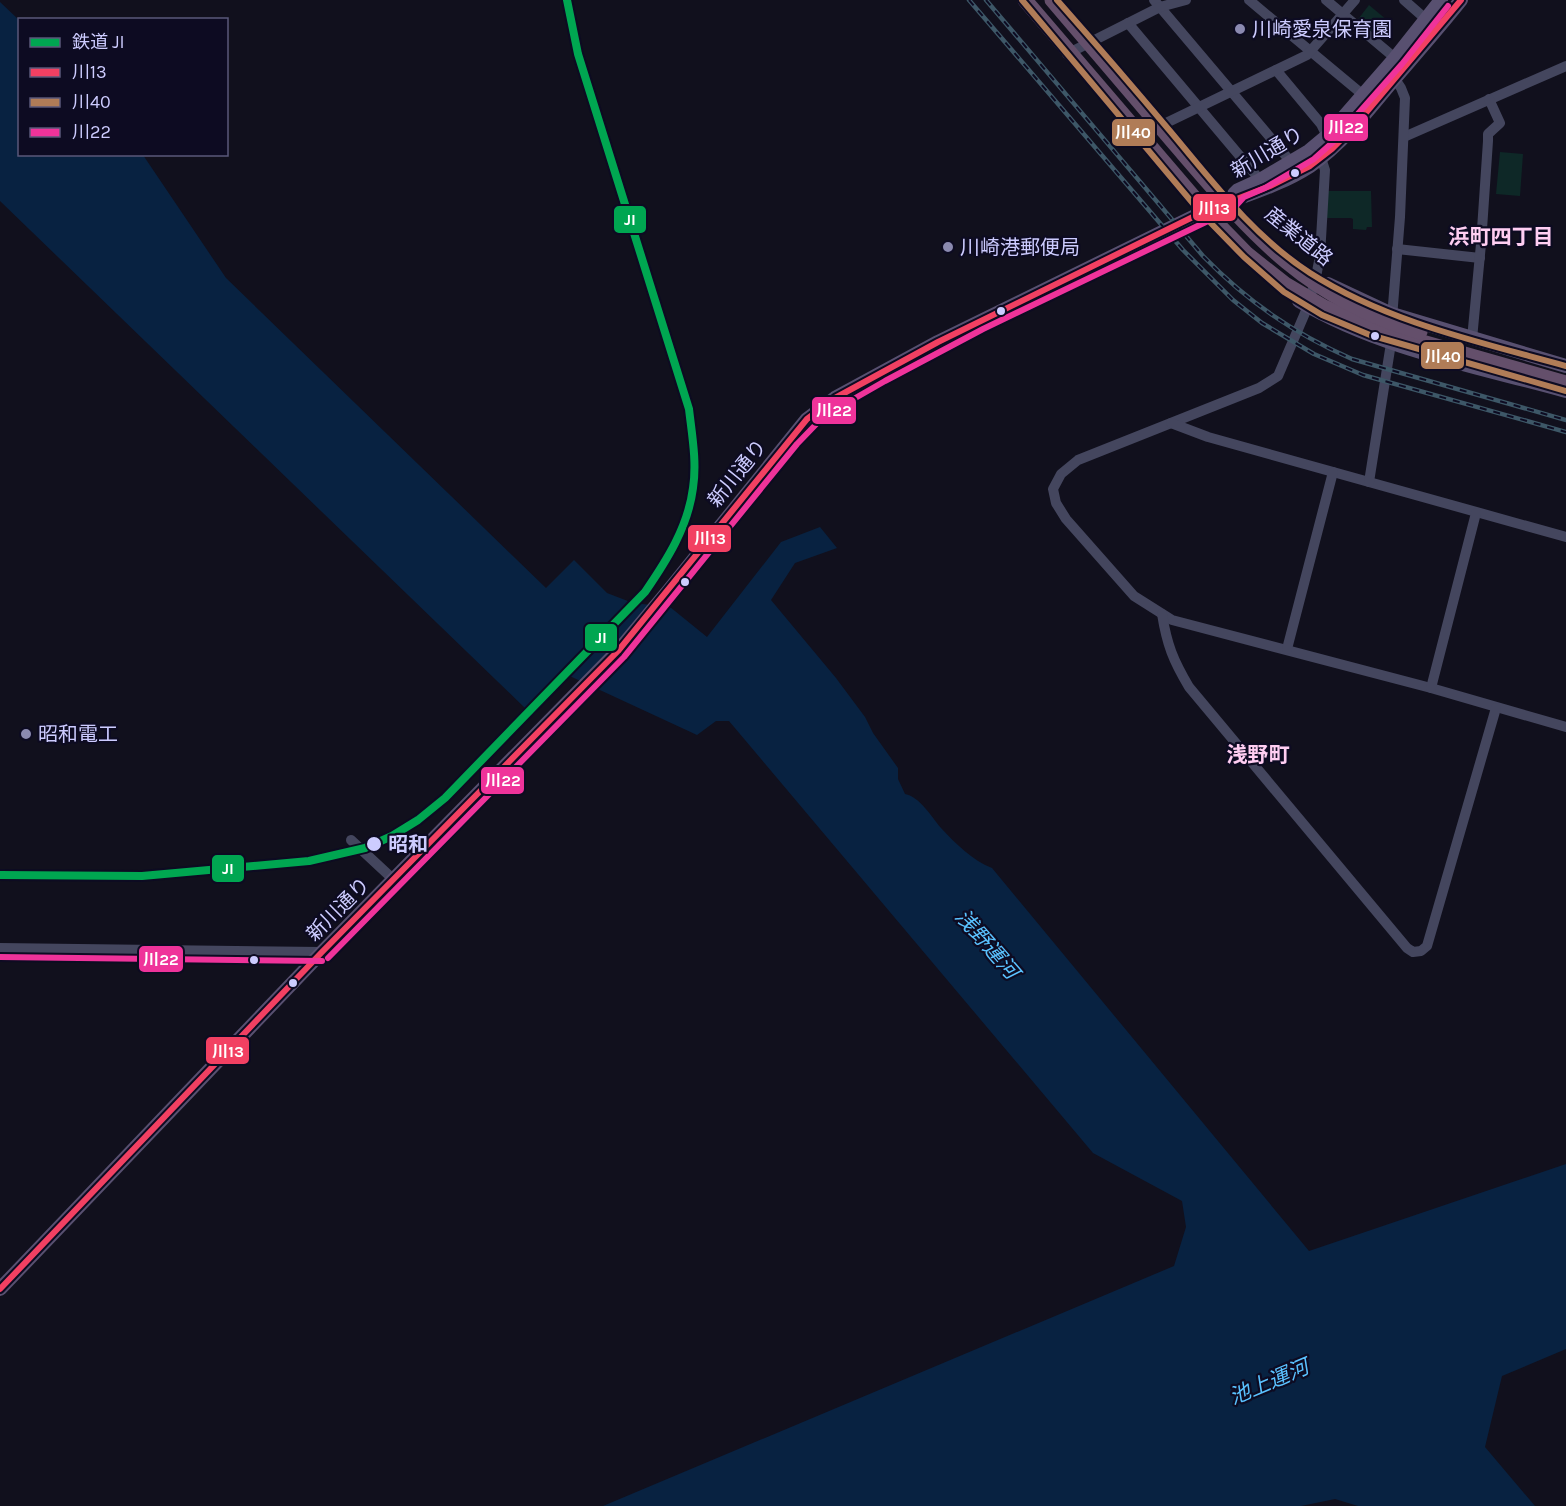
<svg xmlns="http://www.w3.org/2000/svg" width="1566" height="1506" font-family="Karla,'Noto Sans JP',sans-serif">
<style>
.green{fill:#0e2827}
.water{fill:#082241}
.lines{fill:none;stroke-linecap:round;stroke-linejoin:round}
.minor{stroke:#44465e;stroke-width:10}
.major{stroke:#585070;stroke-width:14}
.rail-casing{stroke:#3d5767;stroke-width:4.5}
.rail{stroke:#0d0b22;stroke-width:2;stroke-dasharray:7;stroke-linecap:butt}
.highway-bridge{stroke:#644f6b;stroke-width:15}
.bus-1-casing{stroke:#0d0b22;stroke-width:10}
.bus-2-casing{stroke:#0d0b22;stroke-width:10}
.bus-3-casing{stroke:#0d0b22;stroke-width:10}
.bus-1{stroke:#f24062;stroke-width:6}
.bus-2{stroke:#b07c57;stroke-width:6}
.bus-3{stroke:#ef339a;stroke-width:6}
.rail-1-casing{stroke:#0d0b22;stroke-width:12}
.rail-1{stroke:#00a651;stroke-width:8}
.poi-dot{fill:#8b8ab0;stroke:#0d0b22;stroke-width:2}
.bus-dot{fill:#cdccff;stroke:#0d0b22;stroke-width:2}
.labels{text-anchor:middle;stroke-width:4.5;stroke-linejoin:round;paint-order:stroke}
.poi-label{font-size:20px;fill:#cdccff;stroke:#0d0b22;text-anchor:start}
.street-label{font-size:20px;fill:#cdccff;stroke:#0d0b22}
.stop-label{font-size:20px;font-weight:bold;fill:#cdccff;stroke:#0d0b22;text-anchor:start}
.neighbourhood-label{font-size:21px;font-weight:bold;fill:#ffcef2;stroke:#0d0b22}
.water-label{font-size:21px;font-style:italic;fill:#5ac2ff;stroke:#0d0b22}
.line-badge{stroke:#0d0b22;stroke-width:2}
.badge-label{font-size:16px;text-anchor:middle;font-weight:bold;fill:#fff}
</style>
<rect width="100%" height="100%" fill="#11101d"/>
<g class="green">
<polygon points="1369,5 1387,20 1373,37 1356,22"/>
<polygon points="1500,152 1523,154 1520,196 1496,194"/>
<polygon points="1327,191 1371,191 1372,227 1367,227 1366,230 1353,229 1353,219 1351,218 1327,218"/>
</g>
<path class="water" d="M0,2L19,20L20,154L143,155L226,278L546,588L574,560L607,593L633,603L670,607L707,637L781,542L820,527L837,548L795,563L771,600L836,678L865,717L873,733L898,768V779L905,794C920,797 931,816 941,828C956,844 972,860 992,868L1309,1251L1566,1164V1349L1502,1376L1485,1447L1535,1506H1358L1335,1499L1301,1506H603L1174,1266L1186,1227L1182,1201L1093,1153L729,721H716L697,735L561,672L526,709L0,201Z"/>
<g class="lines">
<g class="minor">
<polyline points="1154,0 1291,162"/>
<polyline points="1249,0 1362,94"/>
<polyline points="1326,0 1395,58"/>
<polyline points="1404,0 1437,29"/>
<polyline points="1128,23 1260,180"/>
<polyline points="1067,54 1160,7 1186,0"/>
<polyline points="1276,70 1321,124 1327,136"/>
<polyline points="1164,124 1307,55 1355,0"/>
<polyline points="1404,137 1566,66"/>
<polyline points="1321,158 1325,170 1320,256 1316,277 1308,306 1278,376 1259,388 1078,460 1061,474 1053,489 1056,503 1066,519 1134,596 1172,620 1431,688 1566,727"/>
<polyline points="1397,249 1480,258"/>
<polyline points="1392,318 1400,217 1405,98 1401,88 1395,79"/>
<polyline points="1472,339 1481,244 1488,141 1488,134 1500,123 1489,99"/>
<polyline points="1171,423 1208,437 1566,537"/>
<polyline points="1369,482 1392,337"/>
<path d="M1162,614C1167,645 1173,660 1189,687L1407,948L1413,952L1421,951L1427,946L1496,708"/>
<polyline points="1287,649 1333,472"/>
<polyline points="1431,688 1476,513"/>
<polyline points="351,840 394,880"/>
<polyline points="0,948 322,952"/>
</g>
<g class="major">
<polyline points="1234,194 1238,190 1260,180 1309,151 1327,136 1395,58 1441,0"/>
<polyline points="1328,284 1392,314 1566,366"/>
<path d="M1299,301C1380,349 1476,366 1566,391"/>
<path d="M0,1289L322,952L618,651L669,590L807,419L835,398L938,342L1201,213C1237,197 1276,188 1310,166C1340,146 1367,112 1390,84C1414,56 1438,29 1461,0"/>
</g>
<defs>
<g id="rail">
<polyline points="969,0 1183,250 1233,300 1262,323 1314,354 1363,375 1566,432"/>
<path d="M986,0L1203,256C1248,302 1293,333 1352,359L1566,420"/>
</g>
</defs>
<use href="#rail" class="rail-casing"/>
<use href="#rail" class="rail"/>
<g class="highway-bridge">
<polyline points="1025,0 1209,215 1247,254 1285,284 1324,307 1373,328 1566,383"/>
<path d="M1052,0C1092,47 1133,95 1173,142C1249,230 1303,298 1420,332"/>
</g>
<defs>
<polyline id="bus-1" points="0,1289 322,952 618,651 807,419 835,398 938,342 1201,213 1270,186 1310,166 1332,149 1353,128 1461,0"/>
<g id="bus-2">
<polyline points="1022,0 1201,213 1244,257 1284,292 1322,315 1370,335 1566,391"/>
<path d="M1057,0C1095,43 1133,87 1170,131C1212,181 1254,237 1310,273C1387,322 1479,342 1566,366"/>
</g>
<g id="bus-3">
<polyline points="0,957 322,961"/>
<polyline points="328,958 624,657 797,444 824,416 885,381 983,329 1233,209 1244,197 1265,188 1314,159 1333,142 1402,64 1448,6"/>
</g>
</defs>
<use href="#bus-1" class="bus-1-casing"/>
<use href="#bus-2" class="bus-2-casing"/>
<use href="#bus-3" class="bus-3-casing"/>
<use href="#bus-1" class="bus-1"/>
<use href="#bus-2" class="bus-2"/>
<use href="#bus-3" class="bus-3"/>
<defs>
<path id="rail-1" d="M0,875L142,876L309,861L365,848L392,836L418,820L445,798L645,592C667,560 688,527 693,488C697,462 692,435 689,409L578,54L567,0"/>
</defs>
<use href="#rail-1" class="rail-1-casing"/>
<use href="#rail-1" class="rail-1"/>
</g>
<g class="poi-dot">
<circle cx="1240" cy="29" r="6"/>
<circle cx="948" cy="247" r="6"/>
<circle cx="26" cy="734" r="6"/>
</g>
<g class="bus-dot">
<circle cx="1295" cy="173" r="5"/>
<circle cx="1001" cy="311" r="5"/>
<circle cx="1375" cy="336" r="5"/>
<circle cx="685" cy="582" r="5"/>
<circle cx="374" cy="844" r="8"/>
<circle cx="254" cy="960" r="5"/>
<circle cx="293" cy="983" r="5"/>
</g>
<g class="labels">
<g class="poi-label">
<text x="1252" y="36">川崎愛泉保育園</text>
<text x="960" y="254">川崎港郵便局</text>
<text x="38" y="741">昭和電工</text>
</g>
<g class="street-label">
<text transform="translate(1267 152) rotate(-31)" y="7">新川通り</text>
<text transform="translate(1299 236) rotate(39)" y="7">産業道路</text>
<text transform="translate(737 473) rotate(-51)" y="7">新川通り</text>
<text transform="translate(338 909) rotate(-45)" y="7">新川通り</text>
</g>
<g class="stop-label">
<text x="388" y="851">昭和</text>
</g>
<g class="neighbourhood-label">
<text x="1501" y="244">浜町四丁目</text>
<text x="1258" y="762">浅野町</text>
</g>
<g class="water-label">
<text transform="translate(987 944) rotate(49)" y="7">浅野運河</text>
<text transform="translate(1269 1382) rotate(-23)" y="7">池上運河</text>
</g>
</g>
<g class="line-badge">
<rect x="1323" y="113" width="46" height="29" rx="6" fill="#ef339a"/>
<rect x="1111" y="118" width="45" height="29" rx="6" fill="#b07c57"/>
<rect x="1192" y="193" width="45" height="29" rx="6" fill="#f24062"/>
<rect x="613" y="205" width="34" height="29" rx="6" fill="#00a651"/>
<rect x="1420" y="341" width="45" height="29" rx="6" fill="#b07c57"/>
<rect x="811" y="396" width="46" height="29" rx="6" fill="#ef339a"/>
<rect x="687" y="524" width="45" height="29" rx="6" fill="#f24062"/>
<rect x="584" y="623" width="34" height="29" rx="6" fill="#00a651"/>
<rect x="480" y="766" width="45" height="29" rx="6" fill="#ef339a"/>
<rect x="211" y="854" width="34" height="29" rx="6" fill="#00a651"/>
<rect x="138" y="945" width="46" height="28" rx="6" fill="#ef339a"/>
<rect x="205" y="1036" width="45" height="29" rx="6" fill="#f24062"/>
</g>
<g class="badge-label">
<text x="1346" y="133">川22</text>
<text x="1133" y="138">川40</text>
<text x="1214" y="214">川13</text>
<text x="630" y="225">JI</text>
<text x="1443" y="362">川40</text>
<text x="834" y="416">川22</text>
<text x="710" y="544">川13</text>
<text x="601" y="643">JI</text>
<text x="503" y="786">川22</text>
<text x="228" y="874">JI</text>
<text x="161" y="965">川22</text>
<text x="228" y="1057">川13</text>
</g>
<rect x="18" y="18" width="210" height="138" fill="#0d0b22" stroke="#5a587a" stroke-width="1.5"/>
<rect x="30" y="38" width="30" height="9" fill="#00a651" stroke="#5a587a" stroke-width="1.5"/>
<text x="72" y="48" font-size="18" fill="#cdccff">鉄道 JI</text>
<rect x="30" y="68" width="30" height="9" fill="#f24062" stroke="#5a587a" stroke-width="1.5"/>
<text x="72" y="78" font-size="18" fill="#cdccff">川13</text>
<rect x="30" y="98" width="30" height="9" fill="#b07c57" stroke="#5a587a" stroke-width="1.5"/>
<text x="72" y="108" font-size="18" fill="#cdccff">川40</text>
<rect x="30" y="128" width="30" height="9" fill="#ef339a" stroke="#5a587a" stroke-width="1.5"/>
<text x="72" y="138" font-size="18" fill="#cdccff">川22</text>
</svg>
